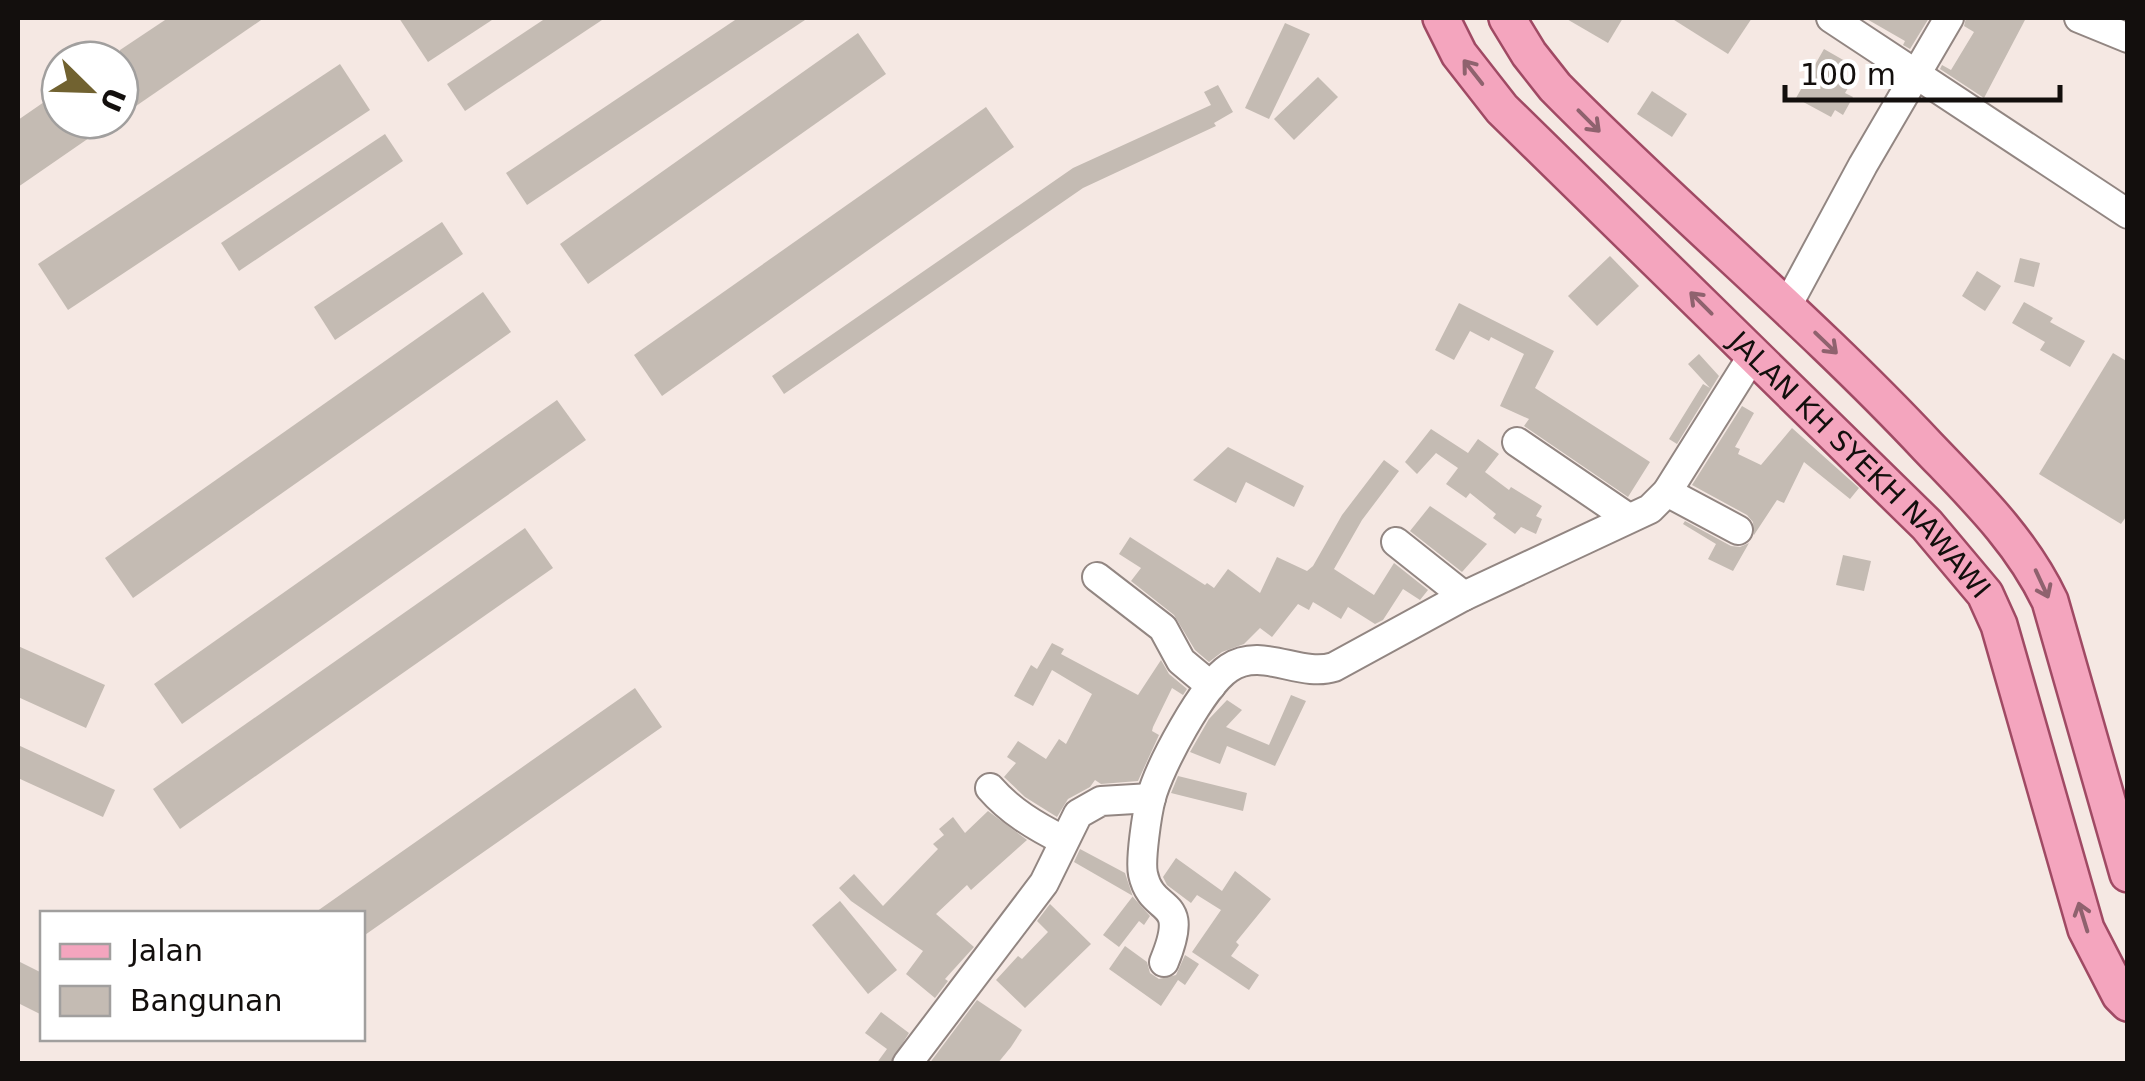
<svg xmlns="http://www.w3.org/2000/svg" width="2145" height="1081" font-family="'DejaVu Sans',sans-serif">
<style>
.building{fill:#c4bbb3}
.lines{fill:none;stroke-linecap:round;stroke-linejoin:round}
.minor-casing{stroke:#928682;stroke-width:32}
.major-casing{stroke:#a04a64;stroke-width:40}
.minor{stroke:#fff;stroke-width:28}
.major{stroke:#f4a5be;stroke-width:35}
.oneway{stroke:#8f626e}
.labels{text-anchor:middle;stroke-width:8;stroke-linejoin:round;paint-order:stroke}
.street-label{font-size:28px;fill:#130f0d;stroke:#fff}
</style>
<rect width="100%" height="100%" fill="#f5e8e3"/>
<g class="building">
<polygon points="168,18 264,18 120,117 120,50"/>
<polygon points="399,18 495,18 428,62"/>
<polygon points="546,18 605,18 465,111 447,84"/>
<polygon points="738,18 808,18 527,205 506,173"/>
<polygon points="1565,18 1623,18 1608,43"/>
<polygon points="1671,18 1752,18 1728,54"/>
<polygon points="1865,18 1929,18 1910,49 1903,45 1905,41"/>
<polygon points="1966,18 2026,18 1984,98 1940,69 1942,65 1951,70 1974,32 1964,26"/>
<polygon points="1285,23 1310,34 1269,119 1245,108"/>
<polygon points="858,33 886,74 588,284 560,244"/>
<polygon points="1824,49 1845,61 1837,75 1851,83 1845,93 1853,97 1843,115 1835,110 1831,117 1796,98"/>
<polygon points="340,64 370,110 68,310 38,264"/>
<polygon points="1318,77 1338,97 1294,140 1274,119"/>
<polygon points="1218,85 1233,112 1214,123 1216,126 1083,188 784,394 772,376 1073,168 1211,105 1204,92"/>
<polygon points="60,91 60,120 115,120 18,187 18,120"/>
<polygon points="1652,91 1687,114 1672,137 1637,114"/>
<polygon points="986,107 1014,147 662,396 634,355"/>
<polygon points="385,134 403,161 239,271 221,243"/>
<polygon points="442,222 463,254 335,340 314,307"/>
<polygon points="1610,256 1639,286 1597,326 1568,296"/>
<polygon points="2020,258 2040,263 2034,287 2014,282"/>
<polygon points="1977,271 2001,286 1985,311 1962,296"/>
<polygon points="483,292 511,332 133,598 105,558"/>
<polygon points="2024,302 2053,318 2050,322 2085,341 2070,367 2040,350 2045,342 2012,323"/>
<polygon points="1459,303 1554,351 1535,388 1650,462 1628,497 1524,426 1529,419 1500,406 1524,354 1491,337 1489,341 1470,331 1454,360 1435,350"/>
<polygon points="2113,353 2128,362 2128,514 2121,524 2039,474"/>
<polygon points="1699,354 1719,376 1677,444 1669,439 1703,384 1710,388 1688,364"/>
<polygon points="557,400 586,440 182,724 154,684"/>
<polygon points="1742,406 1754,413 1735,447 1740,449 1738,454 1761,465 1792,428 1859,488 1850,499 1804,462 1784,503 1777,500 1754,535 1753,522 1747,515 1692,485"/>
<polygon points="1431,429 1468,453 1478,439 1499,454 1485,472 1509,490 1511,487 1542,506 1536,516 1542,519 1536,534 1521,527 1515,534 1493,518 1496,514 1470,493 1466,498 1446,484 1458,468 1436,453 1417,474 1405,462"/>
<polygon points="1228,447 1304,486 1294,507 1246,482 1236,503 1193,480"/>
<polygon points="1384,460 1399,471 1362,520 1334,569 1374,595 1394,563 1428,590 1420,600 1403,589 1383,620 1375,624 1348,607 1341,619 1313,602 1309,610 1298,604 1272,637 1260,628 1244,644 1222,652 1209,662 1195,650 1174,615 1131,581 1141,568 1119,554 1130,537 1205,585 1207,583 1214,588 1228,569 1260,593 1277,557 1307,571 1313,566 1342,515"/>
<polygon points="1430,506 1487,544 1462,572 1410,531"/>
<polygon points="1685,521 1731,546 1740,547 1749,543 1733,571 1708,559 1716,544 1683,524"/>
<polygon points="525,528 553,568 180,829 153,789"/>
<polygon points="1843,555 1871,561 1864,591 1836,585"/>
<polygon points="1052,643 1064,649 1061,654 1138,695 1161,660 1169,674 1187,689 1183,695 1172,688 1153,727 1152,731 1159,735 1138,781 1101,784 1095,780 1090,787 1068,799 1057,817 1025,797 1004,777 1016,763 1007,757 1018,741 1046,759 1059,739 1066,744 1092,694 1052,670 1033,706 1014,696 1031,665 1037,669"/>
<polygon points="18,646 105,685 86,728 18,697"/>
<polygon points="635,688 662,727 362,937 362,914 313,914"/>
<polygon points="1291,695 1306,701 1275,766 1227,746 1220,764 1190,752 1209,719 1227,700 1242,710 1226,727 1269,745"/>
<polygon points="18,745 115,790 103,817 18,778"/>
<polygon points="1178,776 1247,793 1243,811 1171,793"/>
<polygon points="988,811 1027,840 971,890 967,885 936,914 974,947 945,979 948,981 935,998 906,974 923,951 851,901 839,888 854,874 883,906 938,849 933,844 944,835 939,829 953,817 965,833"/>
<polygon points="1080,849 1125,873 1133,897 1150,916 1144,925 1139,921 1119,947 1103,935 1133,896 1074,862"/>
<polygon points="1176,858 1222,891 1235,871 1271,899 1236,942 1239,945 1231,956 1259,975 1249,990 1192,952 1221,910 1197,895 1191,903 1167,885 1163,877"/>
<polygon points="840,901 897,970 868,994 812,925"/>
<polygon points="1050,904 1091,944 1025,1008 996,980 1018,956 1022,959 1048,932 1037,921"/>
<polygon points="1125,946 1147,962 1150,973 1159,979 1176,975 1185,955 1199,964 1185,985 1178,980 1161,1006 1109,969"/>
<polygon points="18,961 42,973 42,1015 18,1003"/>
<polygon points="977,1000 1022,1030 1011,1047 997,1064 929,1064"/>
<polygon points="881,1012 909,1033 890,1064 876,1064 887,1049 865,1033"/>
</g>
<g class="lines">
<defs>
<g id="minor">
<polyline points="1831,18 2128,214"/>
<polyline points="2079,18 2128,38"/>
<polyline points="1787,306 1863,165 1949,18"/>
<polyline points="1517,442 1627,517"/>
<polyline points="1667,492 1738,530"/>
<polyline points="1396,542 1464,596"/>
<polyline points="1097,577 1163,628 1181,661 1211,686"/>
<path d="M990,788C1010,811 1035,826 1063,840"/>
<path d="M1164,962C1192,894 1152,917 1143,874C1140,860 1147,813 1151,798C1159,767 1203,685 1229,668C1262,646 1300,678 1334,667L1464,596L1650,509L1667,492L1753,355"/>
<polyline points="907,1064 1044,883 1078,814 1101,801 1151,798"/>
</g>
<g id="major">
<path id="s1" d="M1441,18L1459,54L1502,109L1927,525L1985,594L1999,625L2086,929L2120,995L2128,1003"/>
<path d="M1507,18L1529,54L1555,87C1676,210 1810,321 1928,447C1974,495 2021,540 2050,601L2128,874"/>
</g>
</defs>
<use href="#minor" class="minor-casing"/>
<use href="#major" class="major-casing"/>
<use href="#minor" class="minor"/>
<use href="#major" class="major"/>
</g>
<defs><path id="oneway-shaft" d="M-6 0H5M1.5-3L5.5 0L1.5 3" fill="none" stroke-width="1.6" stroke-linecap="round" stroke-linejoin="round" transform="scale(2.5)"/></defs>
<g class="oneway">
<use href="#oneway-shaft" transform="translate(1473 72) rotate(-128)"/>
<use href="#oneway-shaft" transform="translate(1589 121) rotate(45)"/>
<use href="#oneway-shaft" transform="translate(1701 303) rotate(-135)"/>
<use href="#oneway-shaft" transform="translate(1826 343) rotate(44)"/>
<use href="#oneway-shaft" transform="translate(2042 584) rotate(65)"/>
<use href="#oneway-shaft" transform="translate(2083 917) rotate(-107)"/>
</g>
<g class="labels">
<g class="street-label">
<text dy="10" stroke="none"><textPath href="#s1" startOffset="615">JALAN KH SYEKH NAWAWI</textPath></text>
</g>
</g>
<rect width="2145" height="1081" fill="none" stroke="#130f0d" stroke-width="40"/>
<rect x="40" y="911" width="325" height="130" fill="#ffffff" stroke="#a19f9e" stroke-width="2.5"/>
<rect x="60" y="944" width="50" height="15" fill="#f4a5be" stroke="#a19f9e" stroke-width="2.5"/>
<text x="130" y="961" font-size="30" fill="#130f0d">Jalan</text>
<rect x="60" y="986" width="50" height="30" fill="#c4bbb3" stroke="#a19f9e" stroke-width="2.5"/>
<text x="130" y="1011" font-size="30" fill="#130f0d">Bangunan</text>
<g transform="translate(90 90) rotate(113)"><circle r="48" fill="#ffffff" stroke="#a19f9e" stroke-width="2.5"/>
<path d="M0-8L18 38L0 25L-18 38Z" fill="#716230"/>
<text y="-15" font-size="28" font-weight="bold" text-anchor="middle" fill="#130f0d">U</text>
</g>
<path d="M1785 85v15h275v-15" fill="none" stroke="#130f0d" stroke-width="5"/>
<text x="1800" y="85" font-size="30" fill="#130f0d" stroke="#ffffff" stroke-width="8" paint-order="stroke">100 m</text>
</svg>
